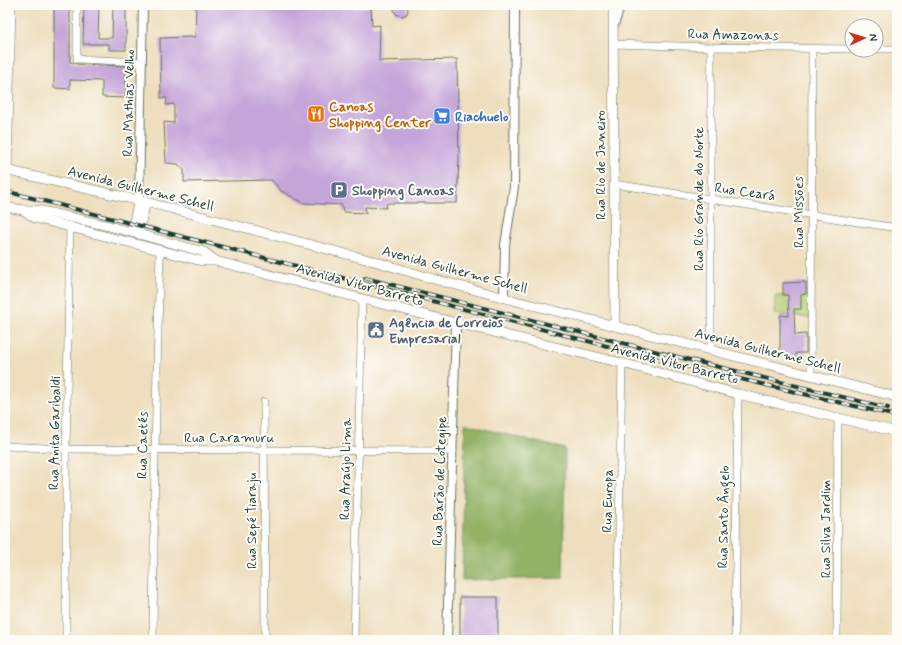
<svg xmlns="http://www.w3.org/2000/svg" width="902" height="645" font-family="Mynerve,sans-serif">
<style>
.green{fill:#b8d075;stroke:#6c8654}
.forest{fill:#92b266;stroke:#58784d}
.building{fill:#c5a5d9}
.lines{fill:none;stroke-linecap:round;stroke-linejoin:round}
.minor-casing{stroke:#677564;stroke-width:8}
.tertiary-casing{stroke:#677564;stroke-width:10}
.secondary-casing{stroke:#677564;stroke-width:10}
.minor{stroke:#fff;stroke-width:7}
.tertiary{stroke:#fff;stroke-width:8}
.secondary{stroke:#fff;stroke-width:9}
.rail-casing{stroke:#1f3d34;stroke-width:4}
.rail{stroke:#fdfcf7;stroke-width:2.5;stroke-dasharray:8;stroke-linecap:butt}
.labels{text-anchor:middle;stroke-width:4;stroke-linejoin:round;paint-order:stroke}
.street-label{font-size:14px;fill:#1f3d34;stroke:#fdfcf7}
.food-label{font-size:14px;font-weight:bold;fill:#c56008;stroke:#fdfcf7;text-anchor:start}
.shop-label{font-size:14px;font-weight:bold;fill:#366cbe;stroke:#fdfcf7;text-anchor:start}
.service-label{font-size:14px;font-weight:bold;fill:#4e5e75;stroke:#fdfcf7;text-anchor:start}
</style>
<rect width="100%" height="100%" fill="#fdfcf7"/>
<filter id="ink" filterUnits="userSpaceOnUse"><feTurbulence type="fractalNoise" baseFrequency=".025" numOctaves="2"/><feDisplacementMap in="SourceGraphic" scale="8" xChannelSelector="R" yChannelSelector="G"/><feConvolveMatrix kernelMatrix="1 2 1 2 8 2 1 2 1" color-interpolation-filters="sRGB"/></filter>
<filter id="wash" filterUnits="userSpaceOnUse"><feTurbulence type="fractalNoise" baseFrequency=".012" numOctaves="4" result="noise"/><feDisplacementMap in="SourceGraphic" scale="16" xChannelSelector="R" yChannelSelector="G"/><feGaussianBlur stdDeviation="0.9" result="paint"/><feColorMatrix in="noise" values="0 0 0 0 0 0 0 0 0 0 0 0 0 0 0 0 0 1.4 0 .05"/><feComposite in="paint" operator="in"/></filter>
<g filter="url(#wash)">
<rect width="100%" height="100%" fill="#eedebd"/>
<polygon class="green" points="810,295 810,318 774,314 775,296"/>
<polygon class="forest" points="465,424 565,449 563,578 462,580"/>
<g id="blocks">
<g class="building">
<polygon points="54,5 70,5 70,62 77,64 126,66 125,98 102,97 102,81 70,80 70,89 54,88"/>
<polygon points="84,5 99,5 98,38 112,38 113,5 126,5 126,50 109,50 109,44 83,44"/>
<polygon points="196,5 340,5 341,9 371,6 372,26 380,25 379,61 457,59 459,158 457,203 387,203 386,208 365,207 366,213 343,212 342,205 304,203 281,191 272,180 184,182 184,170 178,164 166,163 164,122 174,123 174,104 166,105 167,98 161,98 160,38 195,37"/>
<polygon points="395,5 407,5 408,10 407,14 402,16 396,14 394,10"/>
<polygon points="806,282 806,294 801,295 801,309 794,309 795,335 806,334 806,353 796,353 796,358 780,354 780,315 789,316 788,295 783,295 783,283"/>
<rect x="460" y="597" width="38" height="43"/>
</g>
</g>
</g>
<g filter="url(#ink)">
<use href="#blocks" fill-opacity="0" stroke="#677564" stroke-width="1"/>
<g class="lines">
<defs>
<g id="minor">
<polyline points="77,5 77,59 142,62"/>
<polyline points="613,44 711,47 852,49"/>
<polyline points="711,47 711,351"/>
<polyline points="876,49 897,49"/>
<polyline points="8,171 12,5"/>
<polyline points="614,184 897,228"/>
<polyline points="811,376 812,49"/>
<polyline points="264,402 265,640"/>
<polyline points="5,446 66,449 453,451"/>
<polyline points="66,640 66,449 70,226"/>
<polyline points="153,640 155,450 160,250"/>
<polyline points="354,640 362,299"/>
<polyline points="617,640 622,363"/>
<polyline points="735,640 738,394"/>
<polyline points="837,640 838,417"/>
</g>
<g id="tertiary">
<polyline points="614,25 621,5"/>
<polyline points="139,201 143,5"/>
<polyline points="504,298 505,245 514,187 515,5"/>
<polyline points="447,640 456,323"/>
</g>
<g id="secondary">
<polyline points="613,5 615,326"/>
<polyline points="5,170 146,202 377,262 430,278 520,302 897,397"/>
<polyline points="5,207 23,210 35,218 202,261 216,261 456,323 622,363 738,394 897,432"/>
<polyline points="23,210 37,210 109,226 204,252 216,261"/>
<polyline points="131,232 139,201"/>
<polyline points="138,234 146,202"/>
</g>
</defs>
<use href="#minor" class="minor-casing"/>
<use href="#tertiary" class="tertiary-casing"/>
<use href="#secondary" class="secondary-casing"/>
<use href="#minor" class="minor"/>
<use href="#tertiary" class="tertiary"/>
<use href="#secondary" class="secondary"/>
<defs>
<g id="rail">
<polyline points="5,191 677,364 897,416"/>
<polyline points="365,278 678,357 888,408"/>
</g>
</defs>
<use href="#rail" class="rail-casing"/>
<use href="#rail" class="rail"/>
</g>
</g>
<defs>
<symbol id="restaurant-square" viewBox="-11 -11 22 22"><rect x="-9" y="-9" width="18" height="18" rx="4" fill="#e8710a" stroke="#fdfcf7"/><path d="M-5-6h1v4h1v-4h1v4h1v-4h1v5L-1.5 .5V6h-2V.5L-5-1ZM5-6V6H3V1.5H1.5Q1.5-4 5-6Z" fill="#fff"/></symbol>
<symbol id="supermarket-square" viewBox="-11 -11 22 22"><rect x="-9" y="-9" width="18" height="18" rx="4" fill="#3f7fe0" stroke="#fdfcf7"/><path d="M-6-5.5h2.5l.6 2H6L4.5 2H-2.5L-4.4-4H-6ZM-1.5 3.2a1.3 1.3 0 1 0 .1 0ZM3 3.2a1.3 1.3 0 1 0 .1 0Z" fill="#fff"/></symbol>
<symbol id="parking-square" viewBox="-11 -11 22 22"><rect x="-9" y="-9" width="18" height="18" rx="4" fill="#5c6f8a" stroke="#fdfcf7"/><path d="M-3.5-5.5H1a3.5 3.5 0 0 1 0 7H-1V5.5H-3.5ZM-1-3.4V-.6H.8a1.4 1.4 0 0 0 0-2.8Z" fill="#fff"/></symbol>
<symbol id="civic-square" viewBox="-11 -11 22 22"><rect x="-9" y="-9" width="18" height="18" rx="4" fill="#5c6f8a" stroke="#fdfcf7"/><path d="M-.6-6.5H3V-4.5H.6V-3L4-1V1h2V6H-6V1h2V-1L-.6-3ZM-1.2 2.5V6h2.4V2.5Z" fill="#fff"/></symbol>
</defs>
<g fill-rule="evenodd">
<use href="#restaurant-square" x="306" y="104" width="20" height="20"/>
<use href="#supermarket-square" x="432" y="106" width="20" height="20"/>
<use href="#parking-square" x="329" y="180" width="20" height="20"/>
<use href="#civic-square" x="366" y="320" width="20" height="20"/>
</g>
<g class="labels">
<g class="street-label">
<text transform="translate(733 34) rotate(1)" y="5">Rua Amazonas</text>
<text transform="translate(128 103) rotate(-89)" y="5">Rua Mathias Velho</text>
<text transform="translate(600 165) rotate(-90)" y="5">Rua Rio de Janeiro</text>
<text transform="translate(141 188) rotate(14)" y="5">Avenida Guilherme Schell</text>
<text transform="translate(745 191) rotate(8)" y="5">Rua Ceará</text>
<text transform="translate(698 199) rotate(-90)" y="5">Rua Rio Grande do Norte</text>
<text transform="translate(798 212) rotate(-90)" y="5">Rua Missões</text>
<text transform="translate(455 269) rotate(15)" y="5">Avenida Guilherme Schell</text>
<text transform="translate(360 284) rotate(15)" y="5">Avenida Vitor Barreto</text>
<text transform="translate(768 350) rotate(14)" y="5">Avenida Guilherme Schell</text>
<text transform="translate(675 363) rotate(14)" y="5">Avenida Vitor Barreto</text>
<text transform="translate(54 433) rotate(-89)" y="5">Rua Anita Garibaldi</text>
<text x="229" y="442">Rua Caramuru</text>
<text transform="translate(142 445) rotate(-89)" y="5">Rua Caetés</text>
<text transform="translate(345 469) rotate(-89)" y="5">Rua Araújo Lima</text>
<text transform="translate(439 481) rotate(-88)" y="5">Rua Barão de Cotegipe</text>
<text transform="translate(607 501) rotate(-89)" y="5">Rua Europa</text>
<text transform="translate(723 517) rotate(-89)" y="5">Rua Santo Ângelo</text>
<text transform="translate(251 521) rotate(-90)" y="5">Rua Sepé Tiaraju</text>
<text transform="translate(825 529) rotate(-90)" y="5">Rua Silva Jardim</text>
</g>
<g class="food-label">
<text x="329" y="111">Canoas<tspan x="329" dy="16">Shopping Center</tspan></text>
</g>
<g class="shop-label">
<text x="455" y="121">Riachuelo</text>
</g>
<g class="service-label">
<text x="352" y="195">Shopping Canoas</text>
<text x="389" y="327">Agência de Correios<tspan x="389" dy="16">Empresarial</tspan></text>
</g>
</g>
<rect width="902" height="645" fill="none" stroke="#fdfcf7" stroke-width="20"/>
<g transform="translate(864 38) rotate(86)"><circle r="19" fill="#fdfcf7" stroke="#a4b0a9"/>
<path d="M0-3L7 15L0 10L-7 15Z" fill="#c8321e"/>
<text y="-6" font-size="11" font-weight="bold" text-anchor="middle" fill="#1f3d34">N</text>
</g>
</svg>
